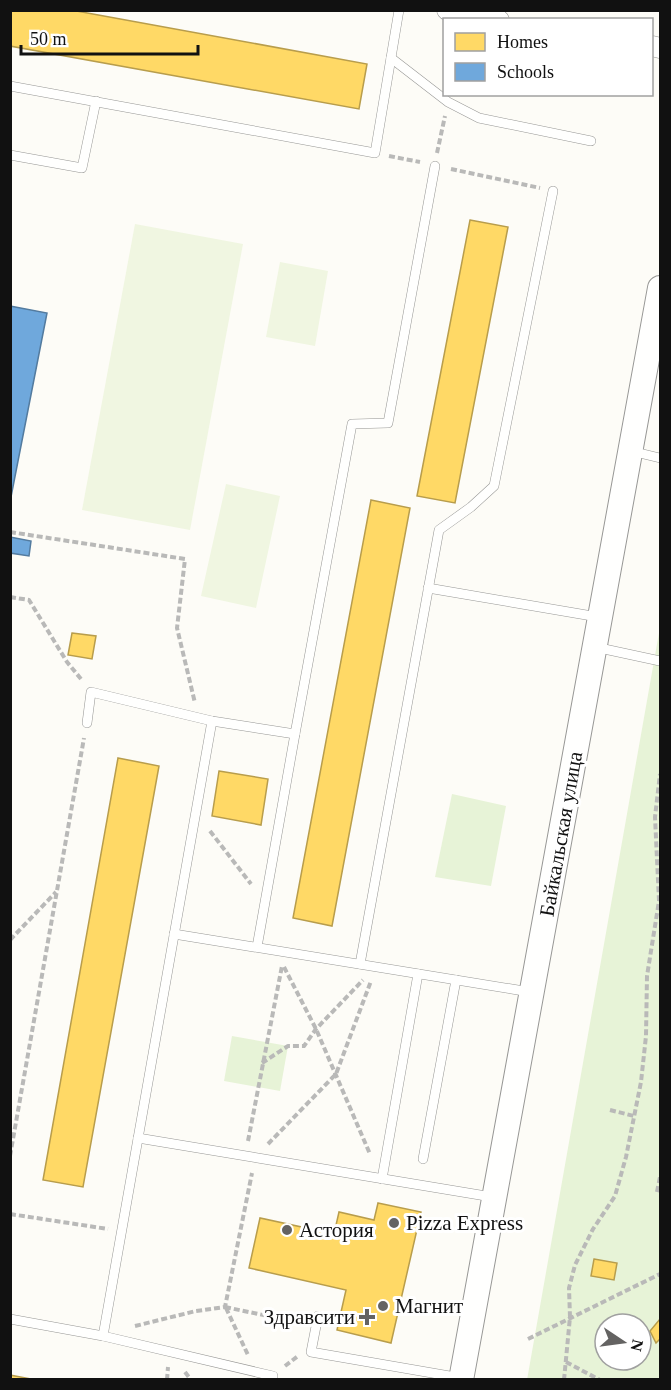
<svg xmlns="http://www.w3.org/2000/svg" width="671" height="1390" font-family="'Times New Roman',serif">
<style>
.green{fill:#e7f3d7;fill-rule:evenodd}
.pitch{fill:#f0f6e1}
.homes{fill:#ffd966;stroke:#b89d4c;stroke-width:1.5}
.schools{fill:#6fa8dc;stroke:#537b9f;stroke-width:1.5}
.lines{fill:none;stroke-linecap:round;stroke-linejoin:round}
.service-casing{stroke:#979795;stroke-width:10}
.minor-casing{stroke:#979795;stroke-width:21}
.tertiary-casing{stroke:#979795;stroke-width:26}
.path{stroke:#b9b9b8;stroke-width:4;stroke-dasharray:6 3;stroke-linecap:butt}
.service{stroke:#fffffe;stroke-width:9}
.minor{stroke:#fffffe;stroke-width:20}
.tertiary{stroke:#fffffe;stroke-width:24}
.poi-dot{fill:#646362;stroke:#fff;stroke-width:2}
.labels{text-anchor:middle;stroke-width:6;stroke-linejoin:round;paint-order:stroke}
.street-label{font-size:21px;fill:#111;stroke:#fff}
.poi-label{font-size:21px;fill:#111;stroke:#fff;text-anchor:start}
</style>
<rect width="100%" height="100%" fill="#fdfcf7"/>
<g class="green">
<path d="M660,628V1379L527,1380L657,644ZM605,1324H641V1360H605Z"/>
<polygon points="452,794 506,806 491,886 435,877"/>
<polygon points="232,1036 288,1046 280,1091 224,1081"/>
</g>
<g class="pitch">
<polygon points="135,224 243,244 190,530 82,510"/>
<polygon points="280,262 328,271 315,346 266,337"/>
<polygon points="226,484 280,496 256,608 201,596"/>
</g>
<g class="homes">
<polygon points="10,10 71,10 367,64 359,109 10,46"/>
<polygon points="470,220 508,227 455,503 417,496"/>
<polygon points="371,500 410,508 332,926 293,918"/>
<polygon points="72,633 96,636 92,659 68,655"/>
<polygon points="118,758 159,766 83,1187 43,1180"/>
<polygon points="219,771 268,779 261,825 212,816"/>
<polygon points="378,1203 421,1212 391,1343 337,1330 346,1290 249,1268 260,1218 334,1234 339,1212 374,1220"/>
<polygon points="594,1259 617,1263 614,1280 591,1276"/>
<polygon points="660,1319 660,1339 656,1343 650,1331"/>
<polygon points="10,1375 36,1380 10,1380"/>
</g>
<g class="schools">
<polygon points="10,306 47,313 10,502"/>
<polygon points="10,537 31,541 29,556 10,553"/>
</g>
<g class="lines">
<defs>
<g id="service">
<polyline points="391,58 448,102 479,118 591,141"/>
<polyline points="10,86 375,153 399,10"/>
<polyline points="10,155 82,168 96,101"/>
<polyline points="631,451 660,458"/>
<polyline points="428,588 598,617"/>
<polyline points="595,647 660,661"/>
<polyline points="87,723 91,692 212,721 295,734 352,424 388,423 435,166"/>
<polyline points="174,934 530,992"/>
<polyline points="257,947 295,734"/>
<polyline points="360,964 439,530 471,507 494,486 553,191"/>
<polyline points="138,1138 492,1197"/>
<polyline points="423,1159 456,980"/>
<polyline points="382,1179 418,974"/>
<polyline points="318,1316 311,1352 461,1378"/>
<polyline points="10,1319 103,1336 273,1376 273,1380"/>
<polyline points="103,1336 212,721"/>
</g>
<g id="minor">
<polyline points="447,10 499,20"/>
<polyline points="652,46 660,48"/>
</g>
<polyline id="tertiary" points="461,1380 660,288"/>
</defs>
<use href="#service" class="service-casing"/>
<use href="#minor" class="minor-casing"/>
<use href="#tertiary" class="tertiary-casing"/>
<g class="path">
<polyline points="437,153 445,116"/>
<polyline points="389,156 420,162"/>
<polyline points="451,169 540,188"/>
<polyline points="10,532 185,559 177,628 195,703"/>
<polyline points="10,597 29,600 67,662 81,679"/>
<polyline points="210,831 251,884"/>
<polyline points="10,940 56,892"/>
<polyline points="284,967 316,1029 370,1154"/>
<polyline points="262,1063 288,1046 304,1046 316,1029 363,980"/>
<polyline points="610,1110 634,1116"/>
<polyline points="248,1141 282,966"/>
<polyline points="268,1144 336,1074 371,981"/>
<polyline points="10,1156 84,738"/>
<polyline points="657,1192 660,1177"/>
<polyline points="10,1214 108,1229"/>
<polyline points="225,1307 301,1323"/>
<polyline points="226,1308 248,1355"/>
<polyline points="135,1326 196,1311 225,1307 252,1173"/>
<polyline points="528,1339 660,1274"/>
<polyline points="566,1362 600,1380"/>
<polyline points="285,1366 298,1356"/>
<polyline points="185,1372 191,1380"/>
<polyline points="167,1380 168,1367"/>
<polyline points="564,1380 570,1317 569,1288 575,1265 593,1229 615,1196 626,1157 641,1082 646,1036 647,976 659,901 655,817 660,774"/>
</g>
<use href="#service" class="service"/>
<use href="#minor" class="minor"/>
<use href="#tertiary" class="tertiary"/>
</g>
<g class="poi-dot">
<circle cx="394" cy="1223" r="6"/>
<circle cx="287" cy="1230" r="6"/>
<circle cx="383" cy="1306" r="6"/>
<path d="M364 1308h6v6h6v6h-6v6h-6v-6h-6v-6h6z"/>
</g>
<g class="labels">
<g class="street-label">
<text transform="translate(561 834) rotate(-80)" y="7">Байкальская улица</text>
</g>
<g class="poi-label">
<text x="406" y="1230">Pizza Express</text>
<text x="299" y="1237">Астория</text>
<text x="395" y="1313">Магнит</text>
<text x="355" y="1324" text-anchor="end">Здравсити</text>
</g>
</g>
<rect width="671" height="1390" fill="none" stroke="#111111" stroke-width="24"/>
<rect x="443" y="18" width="210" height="78" fill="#ffffff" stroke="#a0a0a0" stroke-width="1.5"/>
<rect x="455" y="33" width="30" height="18" fill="#ffd966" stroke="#a0a0a0" stroke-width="1.5"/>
<text x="497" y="48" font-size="18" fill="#111111">Homes</text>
<rect x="455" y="63" width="30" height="18" fill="#6fa8dc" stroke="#a0a0a0" stroke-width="1.5"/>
<text x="497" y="78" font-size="18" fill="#111111">Schools</text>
<g transform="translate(623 1342) rotate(103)"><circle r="28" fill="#ffffff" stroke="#a0a0a0" stroke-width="1.5"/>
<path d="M0-4.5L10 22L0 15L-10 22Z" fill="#646362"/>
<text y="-9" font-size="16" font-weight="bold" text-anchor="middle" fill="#111111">N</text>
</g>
<path d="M21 45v9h177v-9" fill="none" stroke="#111111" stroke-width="3"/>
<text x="30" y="45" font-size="18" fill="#111111" stroke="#ffffff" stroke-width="4.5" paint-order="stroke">50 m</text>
</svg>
